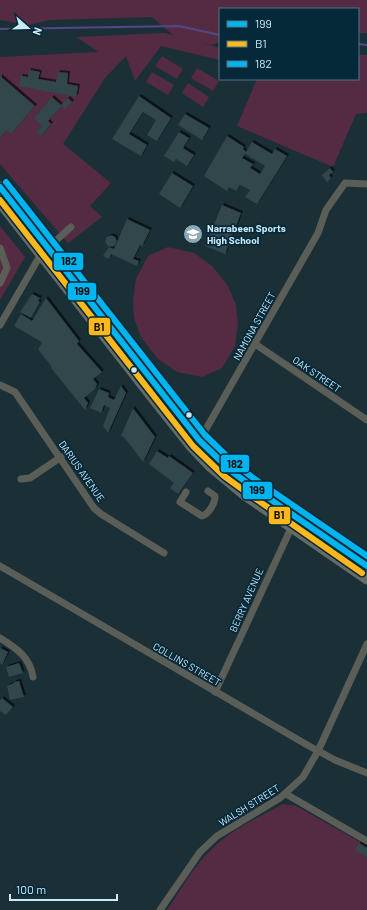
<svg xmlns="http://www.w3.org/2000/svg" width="367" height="910" font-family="Barlow,sans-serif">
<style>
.green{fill:#552b44}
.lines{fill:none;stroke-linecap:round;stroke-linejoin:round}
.stream{stroke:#514887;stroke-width:2}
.building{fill:#30464c;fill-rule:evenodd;filter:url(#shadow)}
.minor{stroke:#5b5e57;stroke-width:7}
.highway{stroke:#666b65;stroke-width:11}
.bus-1-casing{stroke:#052938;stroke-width:9}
.bus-2-casing{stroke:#052938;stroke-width:9}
.bus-3-casing{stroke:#052938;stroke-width:9}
.bus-1{stroke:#00b5ef;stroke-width:6}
.bus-2{stroke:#ffb81c;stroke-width:6}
.bus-3{stroke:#00b5ef;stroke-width:6}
.bus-dot{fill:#caeafa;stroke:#052938;stroke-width:1.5}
.labels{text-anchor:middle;stroke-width:3.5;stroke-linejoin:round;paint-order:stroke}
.poi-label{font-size:10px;font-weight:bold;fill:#caeafa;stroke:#052938;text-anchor:start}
.street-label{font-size:10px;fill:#caeafa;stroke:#052938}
.line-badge{stroke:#052938;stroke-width:1.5}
.pale-badge-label{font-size:11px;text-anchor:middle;font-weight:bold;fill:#111}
</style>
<defs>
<filter id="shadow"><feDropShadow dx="2" dy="-2" stdDeviation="0" flood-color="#0009"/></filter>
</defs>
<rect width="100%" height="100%" fill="#1b2f37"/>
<g class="green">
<polygon points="0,0 367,0 367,33 358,33 358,9 220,9 220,42 212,45 200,42 220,48 220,60 161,46 135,81 126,56 105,78 63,144 111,183 90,206 102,217 68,243 0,164 0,57 99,52 76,37 164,33 173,35 152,17 50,20 29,25 0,20"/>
<polygon points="358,55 367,55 367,113 356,114 333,167 237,126 257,79 358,79"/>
<polygon points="162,56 183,69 177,79 155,66"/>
<polygon points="197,68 219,81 213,91 191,78"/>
<polygon points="152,72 174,85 168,95 146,82"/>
<polygon points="188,83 209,97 203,107 182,93"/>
<polygon points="0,226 25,257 0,300"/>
<polygon points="168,247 194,253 212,266 228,286 236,305 238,324 235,346 222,368 202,377 177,372 157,358 141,337 134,318 133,300 136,279 148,256"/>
<path d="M283,804L296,806L367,846V910H167C182,888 195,864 215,846C234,828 260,817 283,804Z"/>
</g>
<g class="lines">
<g class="stream">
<polyline points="0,29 179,26 220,35"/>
<polyline points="358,44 367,45"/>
</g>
</g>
<g class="building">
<polygon points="29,70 40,72 38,79 56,82 58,72 68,73 67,84 78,86 76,97 19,86 21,76 28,77"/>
<polygon points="0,76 35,106 11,134 7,130 0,138"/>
<polygon points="139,96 171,118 157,141 147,135 156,120 143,112 129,134 147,145 141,156 112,139"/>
<polygon points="52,97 62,106 48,121 51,124 41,136 36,132 42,126 34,118"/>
<polygon points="68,98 72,102 65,109 61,105"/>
<polygon points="185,114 209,128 202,140 178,125"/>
<polygon points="179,132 189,138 183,148 194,155 187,166 176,159 174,162 164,156"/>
<path d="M227,136L244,147L243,149L246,152L252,142L272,154L275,149L287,156L257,204L245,197L250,190L240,185L236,191L229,187L227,191L204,176ZM245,154L265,166L260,174L250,168L253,164L242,158Z"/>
<polygon points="330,168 333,172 329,175 331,178 327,182 322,175"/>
<polygon points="172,173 193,186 180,208 159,194"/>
<polygon points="222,205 241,213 225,254 205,246"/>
<polygon points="127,219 150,230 142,246 140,245 133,259 139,261 137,266 111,254 109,259 103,256 109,247 114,249"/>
<circle cx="111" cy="241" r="5.5"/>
<polygon points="32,294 40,298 38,301 40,302 31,318 20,312"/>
<polygon points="46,298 79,341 77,344 102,372 93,379 97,384 95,389 84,398 88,403 85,410 51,368 52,367 38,349 42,343 40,341 14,326 21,314 32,321"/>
<polygon points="121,386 126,393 108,433 103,426 110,408 104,405 101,413 90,408 99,389 109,393 108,397 114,400"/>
<polygon points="133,408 155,437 143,462 124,437 121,436"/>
<polygon points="157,451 168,458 169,456 193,473 178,494 170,488 174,483 149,464"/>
<polygon points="0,648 8,652 2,665 0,663"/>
<polygon points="19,663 23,673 9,677 6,667"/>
<polygon points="19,681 24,697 10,700 7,686 14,683 14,682"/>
<polygon points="2,698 13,707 6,715 0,711 0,701"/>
<polygon points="359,843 367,848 367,857 355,850"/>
</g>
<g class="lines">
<g class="minor">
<polyline points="0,248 7,268 0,283"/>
<polyline points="0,325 41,254 71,227"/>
<polyline points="255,344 367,420"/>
<polyline points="0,385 15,392 94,508 101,514 164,553"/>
<polyline points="197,443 206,429 318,233 326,210 345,183 367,184"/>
<polyline points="21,479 30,478 61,457"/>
<path d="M186,492L180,502L202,516C209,514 215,503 215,496L208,491"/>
<polyline points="0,566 309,746 335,760 367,773"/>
<path d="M0,638C16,648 30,657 33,677"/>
<polyline points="215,692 293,524"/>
<polyline points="286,794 367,841"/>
<polyline points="160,910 200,852 217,836 280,798 303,777 318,751 367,644"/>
</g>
<g class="highway">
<polyline points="0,187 199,440 230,470 251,486 367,566"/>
<polyline points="0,202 157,403 192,447 210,466 245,495 367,579"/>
</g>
<defs>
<polyline id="bus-1" points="0,187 199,440 230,470 251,486 367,566"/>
<polyline id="bus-2" points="0,200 193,446 224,476 246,492 362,573"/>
<polyline id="bus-3" points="6,182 205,435 235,464 256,480 367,556"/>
</defs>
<use href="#bus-1" class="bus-1-casing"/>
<use href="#bus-2" class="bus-2-casing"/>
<use href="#bus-3" class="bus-3-casing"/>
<use href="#bus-1" class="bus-1"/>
<use href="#bus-2" class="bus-2"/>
<use href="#bus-3" class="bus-3"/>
</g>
<defs>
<symbol id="school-disc" viewBox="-11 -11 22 22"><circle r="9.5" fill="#8da9b6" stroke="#052938"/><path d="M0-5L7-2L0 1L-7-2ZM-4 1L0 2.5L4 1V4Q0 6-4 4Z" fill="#fff"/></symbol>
</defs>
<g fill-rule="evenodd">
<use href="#school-disc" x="182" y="223" width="22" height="22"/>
</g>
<g class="bus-dot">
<circle cx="134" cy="370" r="3.5"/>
<circle cx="189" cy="415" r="3.5"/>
</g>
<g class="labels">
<g class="poi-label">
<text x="207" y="232">Narrabeen Sports<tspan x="207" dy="12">High School</tspan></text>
</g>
<g class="street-label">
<text transform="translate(254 326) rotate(-61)" y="4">NAMONA STREET</text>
<text transform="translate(317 374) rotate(34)" y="4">OAK STREET</text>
<text transform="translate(82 471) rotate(55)" y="4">DARIUS AVENUE</text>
<text transform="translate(246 600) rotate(-66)" y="4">BERRY AVENUE</text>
<text transform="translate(187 664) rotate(30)" y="4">COLLINS STREET</text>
<text transform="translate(249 805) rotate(-32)" y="4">WALSH STREET</text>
</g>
</g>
<g class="line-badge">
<rect x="53" y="252" width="31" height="19" rx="4" fill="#00b5ef"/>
<rect x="67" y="282" width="30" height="19" rx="4" fill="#00b5ef"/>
<rect x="88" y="317" width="23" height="19" rx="4" fill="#ffb81c"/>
<rect x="220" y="454" width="30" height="19" rx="4" fill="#00b5ef"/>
<rect x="242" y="481" width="31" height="19" rx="4" fill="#00b5ef"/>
<rect x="268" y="506" width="23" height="19" rx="4" fill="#ffb81c"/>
</g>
<g class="pale-badge-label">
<text x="69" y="265">182</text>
<text x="82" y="295">199</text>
<text x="99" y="331">B1</text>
<text x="235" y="468">182</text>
<text x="257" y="494">199</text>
<text x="279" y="519">B1</text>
</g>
<rect x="219" y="8" width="140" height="72" fill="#052938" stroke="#547686"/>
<rect x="227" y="21" width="20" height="6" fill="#00b5ef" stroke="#547686"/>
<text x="255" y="28" font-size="12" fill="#caeafa">199</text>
<rect x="227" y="41" width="20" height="6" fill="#ffb81c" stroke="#547686"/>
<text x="255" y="48" font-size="12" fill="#caeafa">B1</text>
<rect x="227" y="61" width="20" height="6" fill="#00b5ef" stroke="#547686"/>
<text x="255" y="68" font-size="12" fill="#caeafa">182</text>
<g transform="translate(28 28) rotate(110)" stroke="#052938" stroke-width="3" paint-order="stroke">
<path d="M0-3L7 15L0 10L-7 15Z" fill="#caeafa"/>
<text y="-6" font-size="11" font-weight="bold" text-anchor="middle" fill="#caeafa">N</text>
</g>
<path d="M10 894v6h107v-6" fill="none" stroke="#caeafa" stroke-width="2"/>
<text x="16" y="894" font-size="12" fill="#caeafa" stroke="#052938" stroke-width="3" paint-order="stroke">100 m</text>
</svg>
